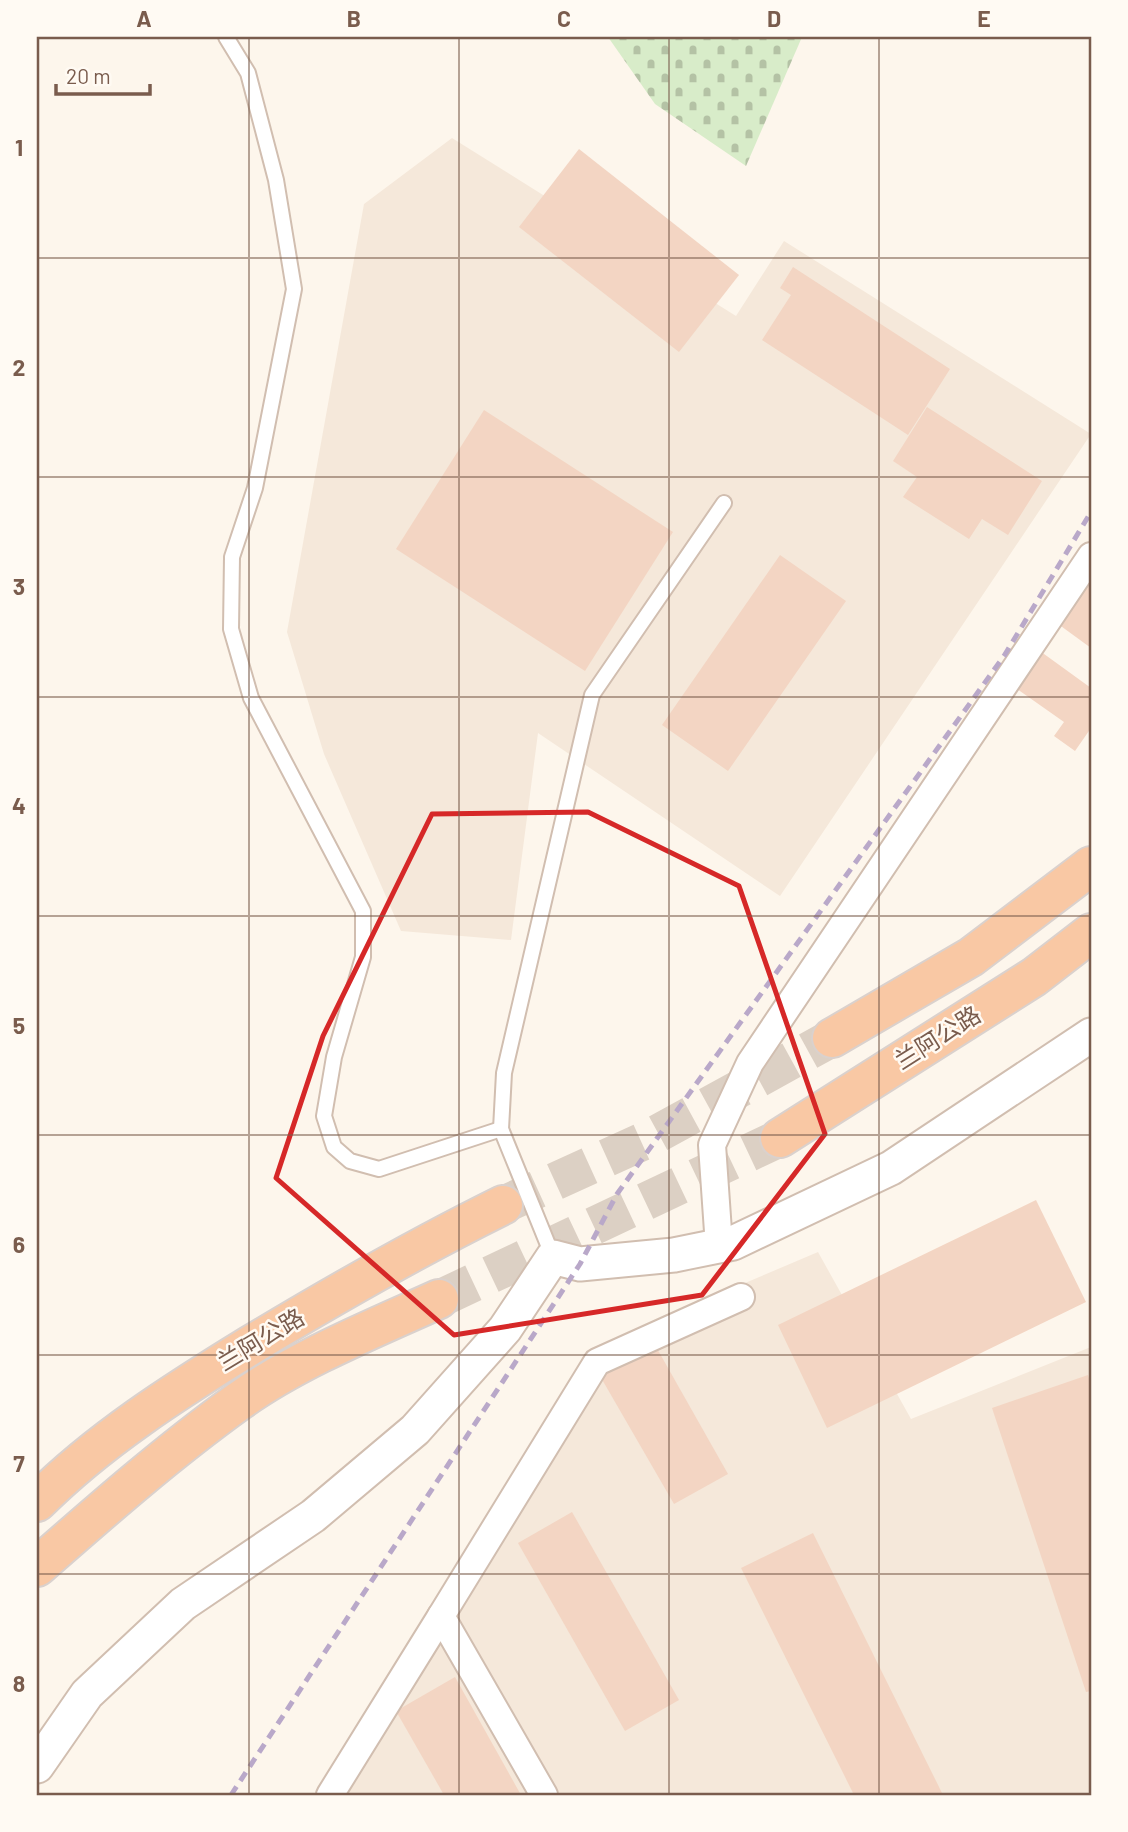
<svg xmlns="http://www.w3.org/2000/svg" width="1128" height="1832" font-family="Barlow,'Noto Sans SC',sans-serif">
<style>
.residential{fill:#f5e8da}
.cemetery{fill:url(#cemetery-stones)}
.building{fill:#f3d5c3}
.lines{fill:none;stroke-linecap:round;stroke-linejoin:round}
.trunk-tunnel{stroke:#dcd0c4;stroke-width:38;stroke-dasharray:38 19;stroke-linecap:butt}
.service-casing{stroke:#d1beb0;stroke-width:18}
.minor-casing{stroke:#d1beb0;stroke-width:30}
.tertiary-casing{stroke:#d1beb0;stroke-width:37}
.trunk-casing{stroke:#dad1cd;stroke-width:42}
.service{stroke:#fff;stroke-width:14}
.minor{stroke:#fff;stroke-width:26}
.tertiary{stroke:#fff;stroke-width:33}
.trunk{stroke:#f9c8a4;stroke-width:38}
.rail{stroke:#b9a8c9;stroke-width:5;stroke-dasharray:10 7;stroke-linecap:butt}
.marked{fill:none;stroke:#d62828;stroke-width:5;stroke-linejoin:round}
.grid{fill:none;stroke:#7a5c4d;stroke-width:2;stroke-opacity:0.55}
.labels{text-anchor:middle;stroke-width:5;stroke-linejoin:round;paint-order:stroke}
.street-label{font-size:24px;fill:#7a5c4d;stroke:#fffaf3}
.neatline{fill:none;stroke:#7a5c4d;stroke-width:2.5}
.grid-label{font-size:23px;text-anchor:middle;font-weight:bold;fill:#7a5c4d}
</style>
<defs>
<pattern id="cemetery-stones" width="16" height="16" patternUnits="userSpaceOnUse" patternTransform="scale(1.75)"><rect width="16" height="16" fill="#d8ecc9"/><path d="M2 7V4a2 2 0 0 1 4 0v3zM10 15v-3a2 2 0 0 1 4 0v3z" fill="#b4c2a5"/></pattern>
</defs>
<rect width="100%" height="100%" fill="#fdf6ec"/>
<g class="residential">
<polygon points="452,138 736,316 784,241 1091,434 780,896 538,733 511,940 401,931 324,754 287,632 364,204"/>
<polygon points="818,1252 911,1419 1091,1347 1091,1795 318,1795 592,1348"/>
</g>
<polygon class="cemetery" points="608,37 802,37 746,166 655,104"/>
<g class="building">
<polygon points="579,149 739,275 679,352 519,227"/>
<polygon points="793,267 950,369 908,435 762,340 791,295 780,288"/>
<polygon points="927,407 1042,481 1008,535 982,519 969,539 903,497 917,477 893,461"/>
<polygon points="484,410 673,532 585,671 396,549"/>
<polygon points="780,555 846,601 728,771 662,725"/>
<polygon points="1083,580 1091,586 1091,648 1054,621"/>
<polygon points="1033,646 1091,688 1091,728 1075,751 1054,736 1064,722 1007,682"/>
<polygon points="1036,1200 1086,1302 827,1428 778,1325"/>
<polygon points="655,1345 728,1474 674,1504 600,1376"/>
<polygon points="1088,1375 1091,1385 1091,1691 1086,1692 992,1408"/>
<polygon points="572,1512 679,1700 625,1731 518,1543"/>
<polygon points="813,1533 943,1795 854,1795 741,1568"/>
<polygon points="455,1677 521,1795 444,1795 396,1711"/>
</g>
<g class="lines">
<g class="trunk-tunnel">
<polyline points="503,1205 644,1141 832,1038"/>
<polyline points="439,1299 780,1138"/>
</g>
<defs>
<g id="service">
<polyline points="226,37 248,73 276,180 294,289 255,488 232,557 231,629 251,698 363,911 363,957 334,1057 324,1116 334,1147 350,1161 379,1169 501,1129"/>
<polyline points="553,1257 501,1129 504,1073 592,695 724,503"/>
</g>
<g id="minor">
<polyline points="719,1246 712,1145 750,1063 1091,556"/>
<polyline points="330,1795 441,1616"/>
<polyline points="544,1795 441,1616 597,1362 741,1297"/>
</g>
<polyline id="tertiary" points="37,1766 87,1694 183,1604 313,1516 415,1430 505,1329 553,1257 580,1264 674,1255 733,1243 891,1168 1091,1035"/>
<g id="trunk">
<polyline points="832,1038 971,957 1091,866"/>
<polyline points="780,1138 1034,977 1091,933"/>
<path d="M37,1502C99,1440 176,1391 251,1345C334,1295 416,1248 503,1205"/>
<path d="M37,1567C102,1510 168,1452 239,1401C296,1360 375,1328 439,1299"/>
</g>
</defs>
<use href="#service" class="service-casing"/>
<use href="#minor" class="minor-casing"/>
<use href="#tertiary" class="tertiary-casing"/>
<use href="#trunk" class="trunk-casing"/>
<use href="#service" class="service"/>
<use href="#minor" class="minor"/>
<use href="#tertiary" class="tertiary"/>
<use href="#trunk" class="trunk"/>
<polyline class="rail" points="231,1795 580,1264 617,1194 1004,656 1091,512"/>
</g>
<path class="marked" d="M588,812L739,886L825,1134L702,1295L454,1335L276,1178L323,1036L432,814Z"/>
<path class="grid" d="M249,37V1795M459,37V1795M669,37V1795M879,37V1795M37,258H1091M37,477H1091M37,697H1091M37,916H1091M37,1135H1091M37,1355H1091M37,1574H1091"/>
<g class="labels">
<g class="street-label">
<text transform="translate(938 1038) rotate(-32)" y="8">兰阿公路</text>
<text transform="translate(261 1340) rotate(-31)" y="8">兰阿公路</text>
</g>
</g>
<rect width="1128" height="1832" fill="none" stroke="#fffaf3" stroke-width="77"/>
<path d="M56 84v10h94v-10" fill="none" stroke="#7a5c4d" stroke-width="3.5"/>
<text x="66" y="84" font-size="21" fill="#7a5c4d" stroke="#fffaf3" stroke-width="5" paint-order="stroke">20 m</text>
<rect x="38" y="38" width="1052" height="1756" class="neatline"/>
<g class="grid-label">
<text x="144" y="27">A</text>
<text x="354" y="27">B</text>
<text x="564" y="27">C</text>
<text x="774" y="27">D</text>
<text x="984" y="27">E</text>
<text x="19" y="156">1</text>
<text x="19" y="376">2</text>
<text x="19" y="595">3</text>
<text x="19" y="814">4</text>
<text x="19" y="1034">5</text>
<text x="19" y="1253">6</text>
<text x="19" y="1472">7</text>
<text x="19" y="1692">8</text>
</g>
</svg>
